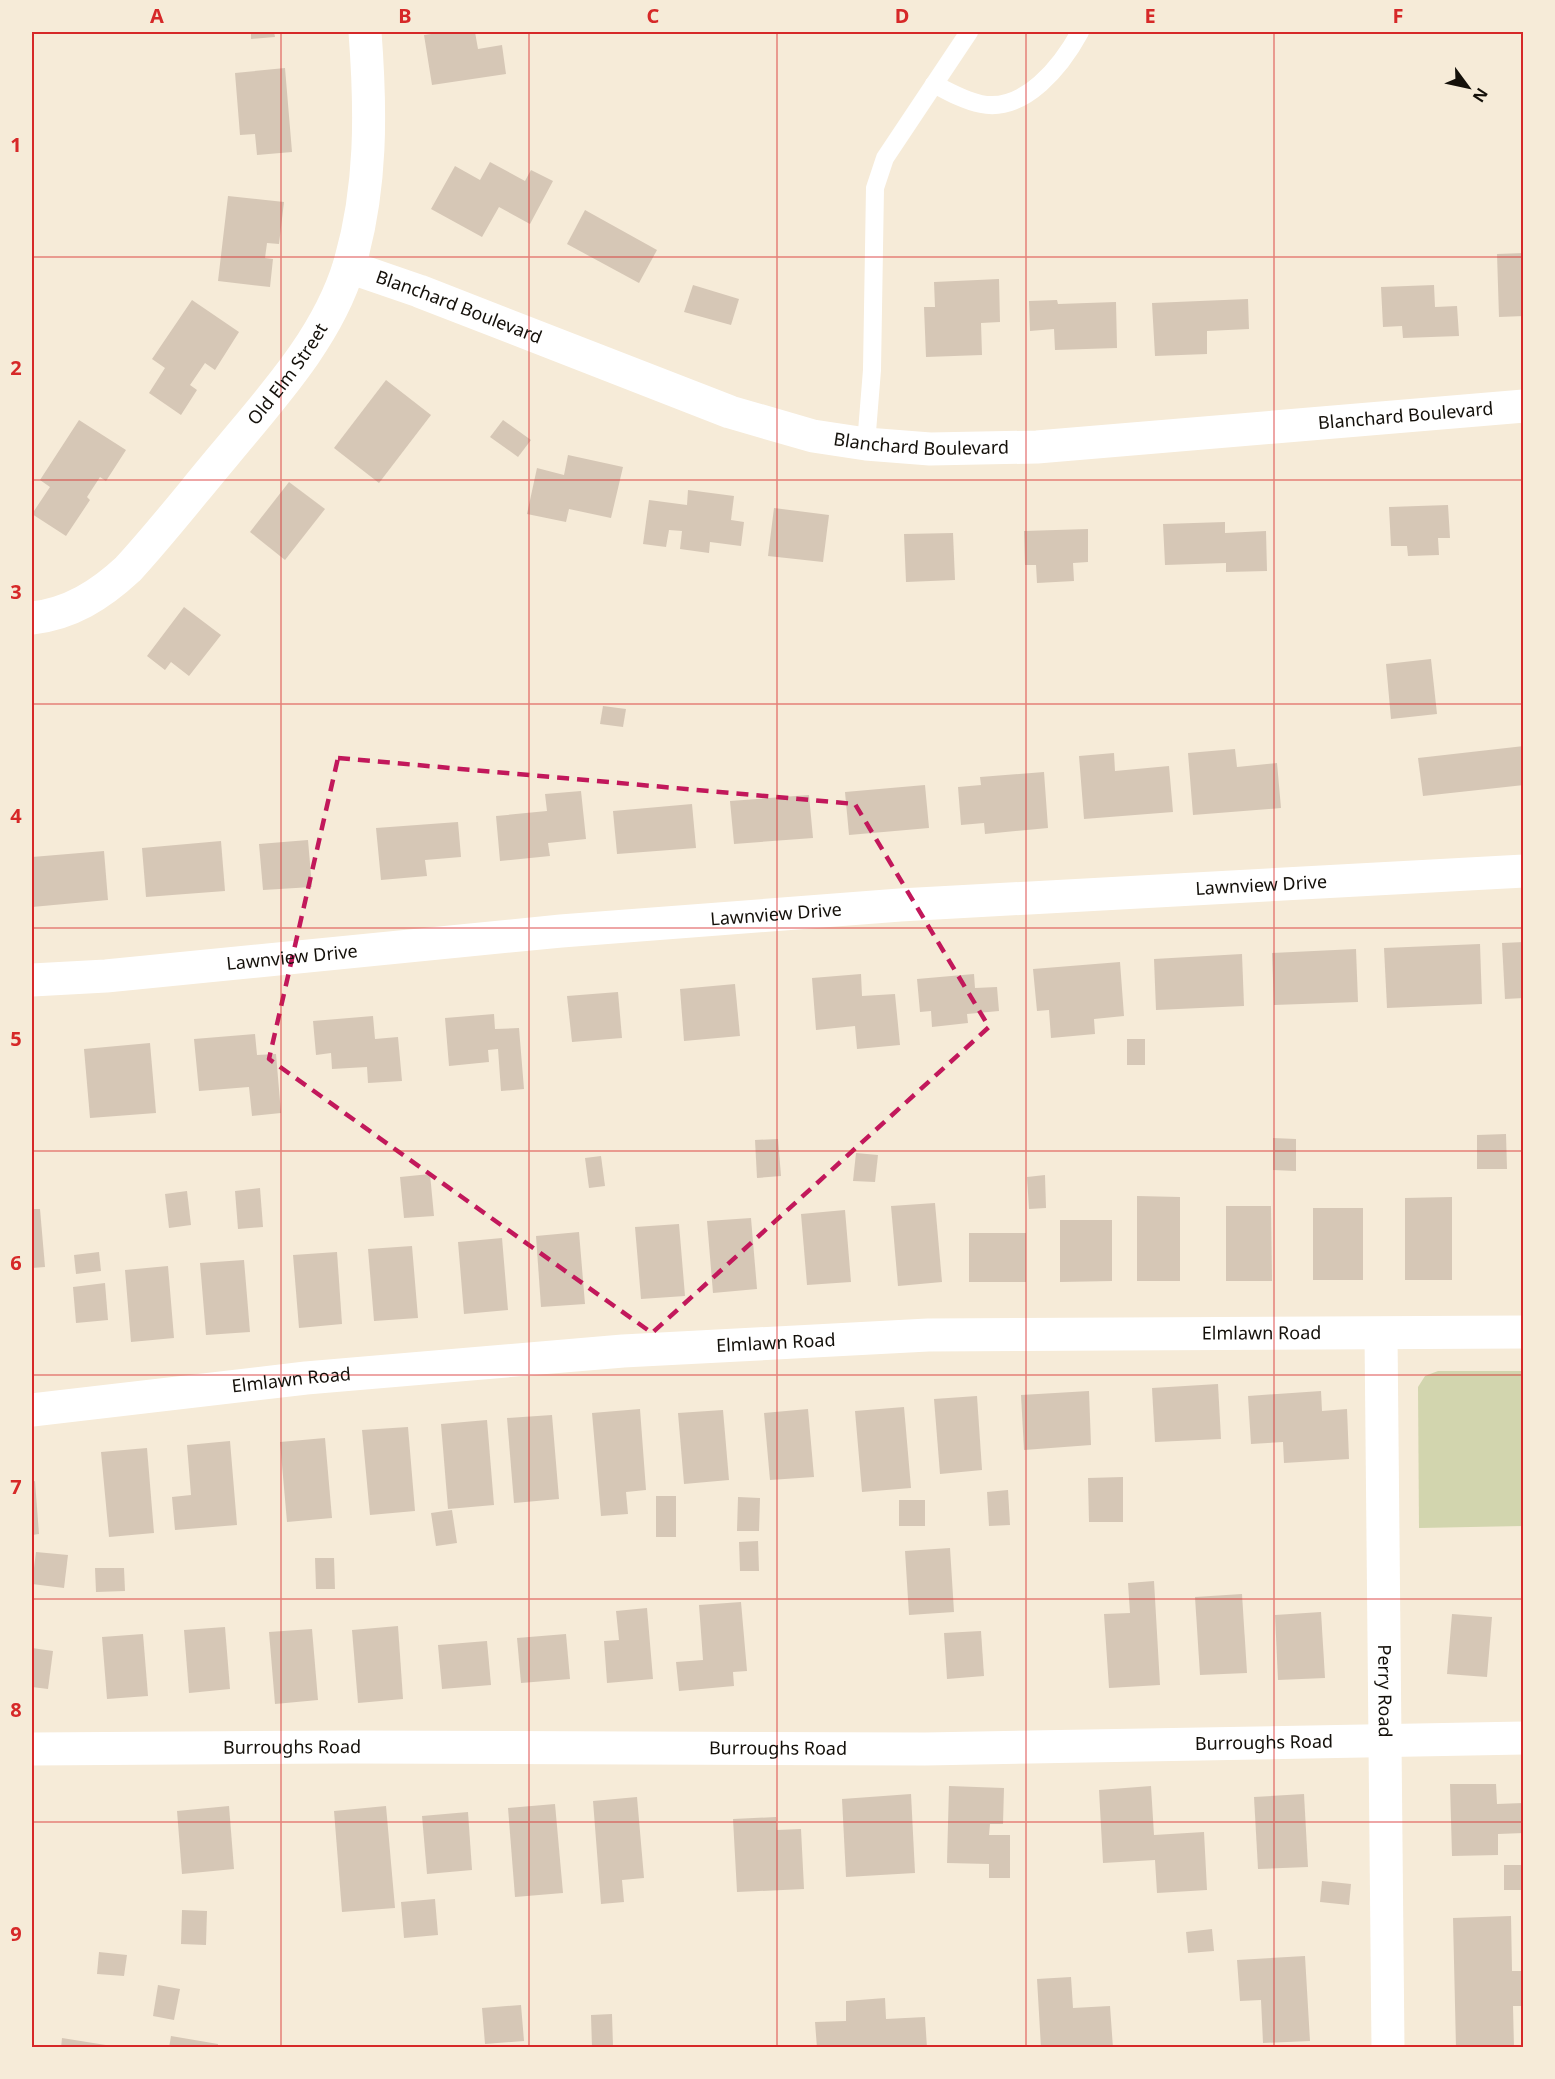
<svg xmlns="http://www.w3.org/2000/svg" width="1555" height="2079" font-family="'Noto Sans',sans-serif">
<style>
.green{fill:#d2d5ae}
.building{fill:#d6c7b6}
.lines{fill:none;stroke-linecap:round;stroke-linejoin:round}
.lane{stroke:#fff;stroke-width:18}
.street{stroke:#fff;stroke-width:33}
.marked{fill:none;stroke:#c2185b;stroke-width:4.5;stroke-dasharray:12 8;stroke-linejoin:round}
.grid{fill:none;stroke:#d62828;stroke-width:1.5;stroke-opacity:0.55}
.labels{text-anchor:middle;stroke-width:5;stroke-linejoin:round;paint-order:stroke}
.street-label{font-size:18px;fill:#14100a;stroke:#f6ebd8}
.neatline{fill:none;stroke:#d62828;stroke-width:2}
.grid-label{font-size:20px;text-anchor:middle;font-weight:bold;fill:#d62828}
</style>
<rect width="100%" height="100%" fill="#f6ebd8"/>
<polygon class="green" points="1438,1371 1523,1371 1523,1526 1419,1528 1418,1387 1425,1376"/>
<g class="building">
<polygon points="251,32 274,32 275,37 251,39"/>
<polygon points="445,32 475,32 478,49 502,45 506,74 432,85 424,35"/>
<polygon points="285,68 292,152 257,155 255,134 240,135 235,73"/>
<polygon points="490,162 525,181 531,170 553,181 530,224 499,207 482,237 431,209 455,166 480,180"/>
<polygon points="228,196 284,202 279,244 267,243 265,258 273,259 270,287 218,281"/>
<polygon points="585,210 657,250 639,283 567,244"/>
<polygon points="1524,253 1524,316 1499,317 1497,254"/>
<polygon points="999,279 1000,322 981,323 982,355 926,357 924,307 935,307 934,282"/>
<polygon points="693,285 739,299 731,325 684,312"/>
<polygon points="1434,285 1435,307 1457,306 1459,336 1403,338 1402,326 1383,327 1381,287"/>
<polygon points="1248,299 1249,329 1207,331 1207,354 1155,356 1152,303"/>
<polygon points="192,300 239,332 215,370 205,363 190,385 197,390 181,415 149,393 165,368 152,359"/>
<polygon points="1057,300 1058,304 1116,302 1117,348 1055,350 1054,329 1030,331 1029,301"/>
<polygon points="386,380 431,415 379,483 334,448"/>
<polygon points="79,420 126,450 106,481 100,477 87,497 90,500 66,536 32,514 50,487 40,480"/>
<polygon points="503,420 531,440 518,457 490,437"/>
<polygon points="568,455 623,467 611,518 569,509 566,522 527,514 537,468 564,475"/>
<polygon points="289,482 325,509 285,560 250,532"/>
<polygon points="688,490 734,496 731,520 744,522 741,546 710,542 709,553 680,549 682,531 669,530 666,547 643,544 649,500 687,505"/>
<polygon points="1448,505 1450,538 1438,538 1439,555 1408,556 1407,546 1391,546 1389,507"/>
<polygon points="774,508 829,515 823,562 768,556"/>
<polygon points="1225,522 1225,533 1266,531 1267,571 1226,572 1226,563 1165,565 1163,524"/>
<polygon points="1088,529 1088,562 1073,563 1074,581 1037,583 1036,565 1025,565 1024,531"/>
<polygon points="953,533 955,580 906,582 904,534"/>
<polygon points="184,607 221,635 189,676 171,662 165,670 147,656"/>
<polygon points="1431,659 1437,714 1391,719 1386,664"/>
<polygon points="603,706 626,709 623,727 600,724"/>
<polygon points="1524,746 1524,785 1423,796 1418,758"/>
<polygon points="1235,749 1237,767 1277,763 1281,808 1193,815 1188,753"/>
<polygon points="1114,753 1115,771 1169,766 1173,812 1084,819 1079,756"/>
<polygon points="1044,772 1048,828 985,834 984,823 961,825 958,787 981,785 980,777"/>
<polygon points="925,785 929,828 849,835 845,792"/>
<polygon points="581,791 586,839 548,843 550,856 500,861 496,816 547,811 545,794"/>
<polygon points="809,795 813,838 734,844 730,801"/>
<polygon points="692,804 696,848 617,854 613,811"/>
<polygon points="458,822 461,857 425,860 427,876 381,880 376,828"/>
<polygon points="308,840 312,887 263,890 259,844"/>
<polygon points="221,841 225,891 146,897 142,848"/>
<polygon points="104,851 108,900 32,907 32,857"/>
<polygon points="1524,942 1524,998 1505,999 1502,943"/>
<polygon points="1480,944 1482,1004 1387,1008 1384,948"/>
<polygon points="1356,949 1358,1002 1274,1005 1272,953"/>
<polygon points="1242,954 1244,1006 1156,1010 1154,959"/>
<polygon points="1120,962 1124,1016 1094,1019 1095,1034 1051,1038 1049,1010 1037,1011 1033,969"/>
<polygon points="861,974 862,996 895,994 900,1045 857,1049 855,1026 816,1030 812,978"/>
<polygon points="974,974 975,988 997,987 999,1011 967,1014 968,1023 932,1027 931,1011 920,1012 917,979"/>
<polygon points="735,984 740,1036 684,1041 680,989"/>
<polygon points="618,992 622,1038 572,1042 567,996"/>
<polygon points="494,1014 495,1029 519,1028 524,1089 501,1091 498,1049 488,1050 489,1062 449,1066 445,1018"/>
<polygon points="373,1016 375,1039 398,1037 402,1081 368,1083 367,1067 332,1069 331,1053 316,1055 313,1021"/>
<polygon points="255,1034 257,1055 276,1054 281,1113 252,1116 249,1087 199,1091 194,1039"/>
<rect x="1127" y="1039" width="18" height="26"/>
<polygon points="150,1043 156,1113 90,1118 84,1049"/>
<polygon points="1506,1134 1507,1169 1477,1169 1477,1135"/>
<polygon points="1273,1138 1296,1139 1296,1171 1273,1170"/>
<polygon points="778,1139 781,1176 757,1178 755,1140"/>
<polygon points="856,1153 878,1155 875,1182 853,1181"/>
<polygon points="601,1156 605,1186 589,1188 585,1158"/>
<polygon points="430,1174 434,1216 404,1218 400,1177"/>
<polygon points="1045,1175 1046,1208 1029,1209 1027,1177"/>
<polygon points="260,1188 263,1227 238,1229 235,1191"/>
<polygon points="187,1191 191,1225 169,1228 165,1194"/>
<polygon points="1137,1196 1180,1197 1180,1281 1137,1281"/>
<polygon points="1452,1197 1452,1280 1405,1280 1405,1198"/>
<polygon points="935,1203 942,1282 898,1286 891,1206"/>
<polygon points="1226,1206 1271,1206 1272,1281 1226,1281"/>
<rect x="1313" y="1208" width="50" height="72"/>
<polygon points="32,1209 40,1209 45,1267 32,1268"/>
<polygon points="845,1210 851,1282 807,1285 801,1214"/>
<polygon points="751,1218 757,1289 713,1293 707,1221"/>
<polygon points="1060,1220 1112,1220 1112,1281 1060,1282"/>
<polygon points="679,1224 685,1296 641,1299 635,1227"/>
<polygon points="579,1232 585,1304 541,1307 536,1236"/>
<rect x="969" y="1233" width="57" height="49"/>
<polygon points="502,1238 508,1310 464,1314 458,1242"/>
<polygon points="412,1246 418,1318 374,1321 368,1249"/>
<polygon points="99,1252 101,1271 76,1274 74,1255"/>
<polygon points="337,1252 342,1324 299,1328 293,1255"/>
<polygon points="244,1260 250,1332 206,1335 200,1263"/>
<polygon points="168,1266 174,1338 131,1342 125,1270"/>
<polygon points="105,1283 108,1320 76,1323 73,1287"/>
<polygon points="1218,1384 1221,1439 1155,1442 1152,1388"/>
<polygon points="1089,1391 1091,1445 1024,1450 1021,1395"/>
<polygon points="1321,1391 1322,1411 1347,1409 1349,1459 1284,1463 1283,1442 1251,1444 1248,1396"/>
<polygon points="977,1396 982,1470 940,1474 934,1399"/>
<polygon points="904,1407 911,1488 862,1492 855,1411"/>
<polygon points="640,1409 646,1490 626,1492 628,1514 601,1516 592,1413"/>
<polygon points="808,1409 814,1477 770,1480 764,1413"/>
<polygon points="723,1410 729,1480 684,1484 678,1413"/>
<polygon points="552,1415 559,1499 514,1503 507,1418"/>
<polygon points="487,1420 494,1505 448,1509 441,1424"/>
<polygon points="408,1427 415,1511 370,1515 362,1430"/>
<polygon points="325,1438 332,1518 287,1522 280,1442"/>
<polygon points="230,1441 237,1525 175,1530 172,1497 191,1495 187,1445"/>
<polygon points="147,1448 154,1533 109,1537 101,1452"/>
<polygon points="1123,1477 1123,1522 1089,1522 1088,1478"/>
<polygon points="35,1481 39,1534 32,1535 32,1482"/>
<polygon points="1008,1490 1010,1525 989,1526 987,1492"/>
<rect x="656" y="1496" width="20" height="41"/>
<polygon points="738,1497 760,1498 759,1531 737,1531"/>
<rect x="899" y="1500" width="26" height="26"/>
<polygon points="452,1510 457,1543 436,1546 431,1513"/>
<polygon points="758,1541 759,1571 740,1571 739,1542"/>
<polygon points="950,1548 954,1612 909,1615 905,1551"/>
<polygon points="36,1552 68,1555 64,1588 32,1584"/>
<polygon points="315,1558 334,1558 335,1589 316,1589"/>
<polygon points="95,1568 124,1568 125,1591 96,1592"/>
<polygon points="1154,1581 1160,1685 1109,1688 1104,1614 1130,1613 1128,1583"/>
<polygon points="1242,1594 1247,1673 1200,1675 1195,1597"/>
<polygon points="741,1602 747,1671 733,1672 734,1686 679,1691 676,1662 703,1660 699,1605"/>
<polygon points="647,1608 653,1679 607,1683 604,1641 619,1640 616,1611"/>
<polygon points="1321,1612 1325,1678 1278,1680 1275,1615"/>
<polygon points="1452,1614 1492,1617 1487,1677 1447,1674"/>
<polygon points="398,1626 403,1699 358,1703 352,1630"/>
<polygon points="225,1627 230,1689 189,1693 184,1630"/>
<polygon points="312,1629 318,1700 275,1704 269,1632"/>
<polygon points="981,1631 984,1676 947,1679 944,1633"/>
<polygon points="143,1634 148,1696 107,1699 102,1637"/>
<polygon points="566,1634 570,1679 521,1683 517,1638"/>
<polygon points="487,1641 491,1685 442,1689 438,1645"/>
<polygon points="32,1648 53,1651 48,1689 32,1687"/>
<polygon points="1450,1784 1496,1784 1497,1804 1523,1803 1524,1833 1498,1834 1498,1855 1452,1856"/>
<polygon points="949,1786 1004,1788 1003,1824 990,1824 989,1835 1010,1835 1010,1878 989,1878 989,1864 947,1863"/>
<polygon points="1151,1786 1154,1835 1204,1832 1207,1890 1157,1893 1155,1860 1103,1863 1099,1790"/>
<polygon points="911,1794 915,1873 846,1877 842,1799"/>
<polygon points="1304,1794 1308,1867 1258,1869 1254,1797"/>
<polygon points="637,1797 644,1878 622,1880 624,1902 601,1904 593,1801"/>
<polygon points="555,1804 563,1893 515,1897 508,1808"/>
<polygon points="229,1806 234,1869 182,1874 177,1811"/>
<polygon points="386,1806 395,1908 342,1912 334,1811"/>
<polygon points="468,1812 472,1870 427,1874 422,1816"/>
<polygon points="776,1817 777,1830 801,1829 804,1889 737,1892 733,1819"/>
<rect x="1504" y="1865" width="20" height="25"/>
<polygon points="1322,1881 1351,1884 1349,1905 1320,1902"/>
<polygon points="435,1899 438,1935 404,1938 401,1902"/>
<polygon points="182,1910 207,1911 206,1945 181,1944"/>
<polygon points="1511,1916 1512,1971 1524,1971 1524,2006 1513,2006 1514,2048 1456,2048 1453,1918"/>
<polygon points="1212,1929 1214,1951 1188,1953 1186,1932"/>
<polygon points="99,1952 127,1955 124,1976 97,1974"/>
<polygon points="1305,1956 1310,2041 1263,2043 1261,2000 1240,2001 1237,1960"/>
<polygon points="1071,1977 1073,2008 1110,2006 1113,2048 1041,2048 1037,1979"/>
<polygon points="158,1985 180,1989 174,2020 153,2016"/>
<polygon points="885,1998 886,2019 925,2017 927,2048 817,2048 815,2022 846,2021 846,2001"/>
<polygon points="521,2005 524,2041 485,2044 482,2008"/>
<polygon points="612,2014 613,2047 592,2048 591,2015"/>
<polygon points="171,2036 218,2044 218,2048 169,2048"/>
<polygon points="62,2038 112,2046 112,2048 61,2048"/>
</g>
<g class="lines">
<g class="lane">
<path d="M934,84C949,92 965,101 981,104C1025,113 1062,65 1080,32"/>
<polyline points="866,444 872,370 875,188 885,158 969,32"/>
</g>
<g class="street">
<path id="s1" d="M349,267L419,291L730,412L813,436L866,444L930,449L1037,447L1524,406"/>
<path id="s2" d="M32,618C70,614 100,595 128,569C162,532 193,492 225,454C272,397 327,338 349,266C372,189 371,111 365,32"/>
<path id="s3" d="M32,980L106,976L561,931L900,905L1524,871"/>
<path id="s4" d="M1381,1334L1388,2048"/>
<path id="s5" d="M32,1410L306,1378L623,1351L928,1335L1524,1332"/>
<path id="s6" d="M32,1749L351,1747L925,1749L1524,1738"/>
</g>
</g>
<path class="marked" d="M338,758L855,804L989,1027L652,1333L269,1059Z"/>
<path class="grid" d="M281,32V2048M529,32V2048M777,32V2048M1026,32V2048M1274,32V2048M32,257H1524M32,480H1524M32,704H1524M32,928H1524M32,1151H1524M32,1375H1524M32,1599H1524M32,1822H1524"/>
<g class="labels">
<g class="street-label">
<text dy="6" stroke="none"><textPath href="#s1" startOffset="117">Blanchard Boulevard</textPath></text>
<text dy="6" stroke="none"><textPath href="#s2" startOffset="362">Old Elm Street</textPath></text>
<text dy="6" stroke="none"><textPath href="#s1" startOffset="1089">Blanchard Boulevard</textPath></text>
<text dy="6" stroke="none"><textPath href="#s1" startOffset="603">Blanchard Boulevard</textPath></text>
<text dy="6" stroke="none"><textPath href="#s3" startOffset="1233">Lawnview Drive</textPath></text>
<text dy="6" stroke="none"><textPath href="#s3" startOffset="747">Lawnview Drive</textPath></text>
<text dy="6" stroke="none"><textPath href="#s3" startOffset="261">Lawnview Drive</textPath></text>
<text dy="6" stroke="none"><textPath href="#s5" startOffset="1233">Elmlawn Road</textPath></text>
<text dy="6" stroke="none"><textPath href="#s5" startOffset="747">Elmlawn Road</textPath></text>
<text dy="6" stroke="none"><textPath href="#s5" startOffset="261">Elmlawn Road</textPath></text>
<text dy="6" stroke="none"><textPath href="#s4" startOffset="357">Perry Road</textPath></text>
<text dy="6" stroke="none"><textPath href="#s6" startOffset="1232">Burroughs Road</textPath></text>
<text dy="6" stroke="none"><textPath href="#s6" startOffset="260">Burroughs Road</textPath></text>
<text dy="6" stroke="none"><textPath href="#s6" startOffset="746">Burroughs Road</textPath></text>
</g>
</g>
<rect width="1555" height="2079" fill="none" stroke="#f6ebd8" stroke-width="66"/>
<g transform="translate(1468 87) rotate(123)" stroke="#f6ebd8" stroke-width="4.5" paint-order="stroke">
<path d="M0-4.5L10 22L0 15L-10 22Z" fill="#14100a"/>
<text y="-9" font-size="16" font-weight="bold" text-anchor="middle" fill="#14100a">N</text>
</g>
<rect x="33" y="33" width="1489" height="2013" class="neatline"/>
<g class="grid-label">
<text x="157" y="23">A</text>
<text x="405" y="23">B</text>
<text x="653" y="23">C</text>
<text x="902" y="23">D</text>
<text x="1150" y="23">E</text>
<text x="1398" y="23">F</text>
<text x="16" y="152">1</text>
<text x="16" y="375">2</text>
<text x="16" y="599">3</text>
<text x="16" y="823">4</text>
<text x="16" y="1046">5</text>
<text x="16" y="1270">6</text>
<text x="16" y="1494">7</text>
<text x="16" y="1717">8</text>
<text x="16" y="1941">9</text>
</g>
</svg>
